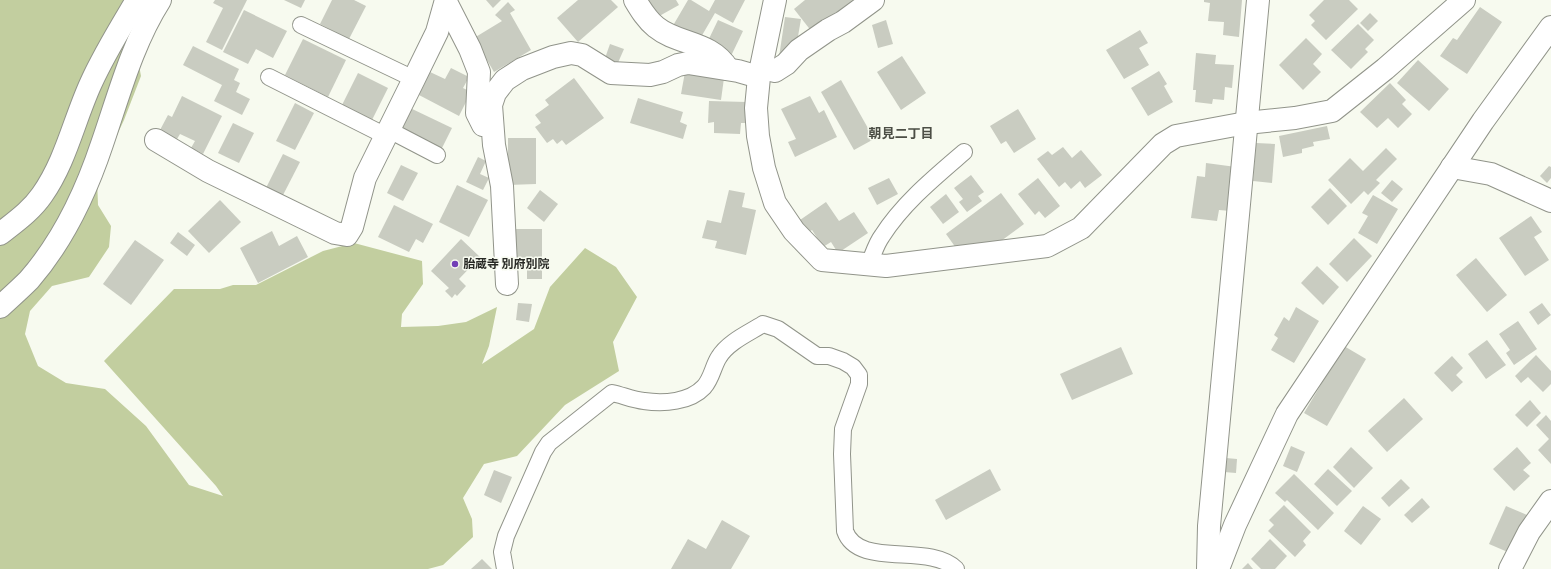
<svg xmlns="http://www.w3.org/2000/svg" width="1551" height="569" font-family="Poppins,'Noto Sans JP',sans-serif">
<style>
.green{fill:#c2ce9f}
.building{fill:#c9ccc1}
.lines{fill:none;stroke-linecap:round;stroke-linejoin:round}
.lane-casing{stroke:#91948a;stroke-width:18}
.street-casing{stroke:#91948a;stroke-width:24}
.lane{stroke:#fff;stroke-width:16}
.street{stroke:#fff;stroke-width:22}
.poi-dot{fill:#723fb6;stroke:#f7faef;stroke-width:1.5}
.labels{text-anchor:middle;stroke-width:3;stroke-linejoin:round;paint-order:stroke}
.poi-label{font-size:12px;font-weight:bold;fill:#282925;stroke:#f7faef;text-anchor:start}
.neighbourhood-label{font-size:13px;font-weight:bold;fill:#4c4e45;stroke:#f7faef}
</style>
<rect width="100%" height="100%" fill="#f7faef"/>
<polygon class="green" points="0,0 131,0 119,18 135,44 141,76 124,120 97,178 98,205 111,226 109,247 89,277 52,286 30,311 25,334 38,366 66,383 105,389 146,426 189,485 223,496 216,486 104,361 174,289 220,289 233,285 256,285 323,251 354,243 422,261 423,284 402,314 401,327 438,326 466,322 497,307 489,346 482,364 534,329 550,287 585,248 616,267 637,297 613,342 619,371 565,405 517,456 484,464 463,498 472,519 473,537 443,565 428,569 0,569"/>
<g class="building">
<polygon points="215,0 247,0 222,50 206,42 223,8 213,3"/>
<polygon points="284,0 305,0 301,8"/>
<polygon points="332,0 354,0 366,6 349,39 320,24"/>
<polygon points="486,0 501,0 493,8"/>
<polygon points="578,0 611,0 618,7 578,42 557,18"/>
<polygon points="643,0 676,0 679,5 654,19"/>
<polygon points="688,0 691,0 709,11 715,0 745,0 733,23 715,13 697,44 671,29"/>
<polygon points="805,0 854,0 812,32 794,9"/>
<polygon points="1204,0 1242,0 1239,37 1223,35 1224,22 1208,21 1210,3 1204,2"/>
<polygon points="1324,0 1349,0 1358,9 1326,40 1311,25 1315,21 1309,15"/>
<polygon points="508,2 515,10 510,13 531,50 494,72 474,38 502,21 495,15"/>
<polygon points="1480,7 1502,22 1467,74 1440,56 1453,38 1457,40"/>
<polygon points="244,10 287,31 273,58 256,49 248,64 223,52"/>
<polygon points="1370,13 1378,21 1368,31 1360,23"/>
<polygon points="785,17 801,19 796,48 779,57"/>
<polygon points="718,20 743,31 731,56 706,45"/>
<polygon points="886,20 893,44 878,48 872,25"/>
<polygon points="1358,24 1374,40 1365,49 1368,52 1351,69 1331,50"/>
<polygon points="1140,30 1148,43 1139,48 1149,65 1124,79 1106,50"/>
<polygon points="1306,38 1322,54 1313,64 1321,72 1303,90 1279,65"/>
<polygon points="303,39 346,60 328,97 285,75"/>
<polygon points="610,44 624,49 617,65 604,61"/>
<polygon points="193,46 239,69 234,80 240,83 236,92 250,99 242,115 214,101 222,85 183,65"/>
<polygon points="1196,53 1216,55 1215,64 1234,65 1232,88 1225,87 1224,100 1213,99 1212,104 1195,102 1196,90 1193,90"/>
<polygon points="902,56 926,93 901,110 877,72"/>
<polygon points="1418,60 1449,89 1429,111 1397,83"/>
<polygon points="451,68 469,77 463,88 471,92 459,116 419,95 430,72 445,79"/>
<polygon points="1159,71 1167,84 1164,86 1173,102 1148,116 1131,88"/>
<polygon points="685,72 724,78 721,100 681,94"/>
<polygon points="358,73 388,88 371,122 341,107"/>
<polygon points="574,78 604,118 566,145 562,140 557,144 553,139 547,143 535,127 541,123 535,115 549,105 545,100"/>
<polygon points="841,80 874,139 854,150 821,92"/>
<polygon points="1390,83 1406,100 1402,104 1412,114 1398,128 1388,118 1377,128 1360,112"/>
<polygon points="182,96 222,116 203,154 191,148 195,141 180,134 177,139 160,130 168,115 172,117"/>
<polygon points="810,96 819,113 824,110 837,137 795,157 788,142 796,139 781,109"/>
<polygon points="638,98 683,112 680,122 687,125 683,139 630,123"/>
<polygon points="709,101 747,102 747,123 741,123 740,134 714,133 714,122 708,123"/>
<polygon points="295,103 314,113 295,150 276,141"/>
<polygon points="408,107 452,128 441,150 397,129"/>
<polygon points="1018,109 1036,139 1014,153 1006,141 1001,144 990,126"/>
<polygon points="233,123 254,133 239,163 218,153"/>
<polygon points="1327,126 1330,139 1313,142 1314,146 1302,149 1302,153 1283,157 1279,136"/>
<polygon points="508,138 536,138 536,184 508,185"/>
<polygon points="1256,143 1275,144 1272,183 1253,181"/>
<polygon points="1063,147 1072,158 1081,150 1102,175 1085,188 1080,181 1071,189 1065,182 1059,187 1037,159 1048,151 1052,155"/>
<polygon points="1386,148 1397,159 1376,180 1380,183 1368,195 1364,191 1351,204 1328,180 1350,158 1363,171"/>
<polygon points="283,154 300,162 282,197 266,188"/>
<polygon points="478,157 486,161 480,174 489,178 483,190 466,182"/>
<polygon points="1206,163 1236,167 1231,211 1219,210 1217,221 1191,218 1197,176 1205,177"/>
<polygon points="401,165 418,173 403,201 387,193"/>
<polygon points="1549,166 1551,167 1551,178 1547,183 1540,176"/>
<polygon points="971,175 984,192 978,196 982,201 967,212 959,202 963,199 954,188"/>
<polygon points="889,178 898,194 877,205 868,188"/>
<polygon points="1038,178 1060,206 1045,218 1039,211 1035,215 1018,194"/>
<polygon points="1392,180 1403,189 1392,202 1381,193"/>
<polygon points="457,185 488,200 469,237 439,222"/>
<polygon points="1330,188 1347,206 1328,225 1311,207"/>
<polygon points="540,190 558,204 544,222 527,208"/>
<polygon points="729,190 745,193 742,207 756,210 746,255 715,248 717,241 702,238 707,220 721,223"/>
<polygon points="1001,193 1024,224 1001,241 956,248 946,234"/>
<polygon points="946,194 959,212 943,224 930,207"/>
<polygon points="1373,195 1398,209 1377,244 1358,233 1368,216 1362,213"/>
<polygon points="220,200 241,222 209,253 188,231"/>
<polygon points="826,202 839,221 854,212 868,233 838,253 831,242 823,247 812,230 809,232 800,220"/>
<polygon points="394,205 433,224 423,243 416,239 409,252 378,237"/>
<polygon points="1531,216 1542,232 1534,237 1549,260 1525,276 1499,238"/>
<polygon points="514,229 542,229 542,279 527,279 527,266 514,266"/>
<polygon points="272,231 279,246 297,236 308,257 258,283 240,248"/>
<polygon points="178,232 195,245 187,256 170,243"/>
<polygon points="1354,238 1372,256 1347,282 1329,264"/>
<polygon points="461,239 480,257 459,279 466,286 457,296 455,294 452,298 445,291 449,288 431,271"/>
<polygon points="135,240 164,260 131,305 103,284"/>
<polygon points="1476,258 1507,295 1487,312 1456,275"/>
<polygon points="1317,266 1339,287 1323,305 1301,283"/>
<polygon points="518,303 532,304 529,322 516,320"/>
<polygon points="1542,303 1551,315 1538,325 1529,312"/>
<polygon points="1296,307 1319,321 1294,363 1271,350 1278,338 1274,335 1284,317 1289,321"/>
<polygon points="1518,321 1537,349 1514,365 1506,353 1510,350 1499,334"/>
<polygon points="1487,340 1506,365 1486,379 1468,354"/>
<polygon points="1344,346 1366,359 1327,426 1304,413"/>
<polygon points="1121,347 1133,374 1072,400 1060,374"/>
<polygon points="1536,355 1551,371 1551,384 1543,392 1528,377 1521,383 1515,376"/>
<polygon points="1452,356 1463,368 1456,375 1463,382 1452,392 1434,373"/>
<polygon points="1404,398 1423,419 1387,452 1368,431"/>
<polygon points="1530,400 1541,413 1527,427 1515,415"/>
<polygon points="1546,415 1551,421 1551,464 1538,450 1549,439 1536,425"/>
<polygon points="1291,446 1305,452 1297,472 1283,466"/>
<polygon points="1351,447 1373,468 1354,488 1333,467"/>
<polygon points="1517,447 1531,463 1523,470 1530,476 1514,491 1493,469"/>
<polygon points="1226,458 1237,459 1236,473 1224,472"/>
<polygon points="990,469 1001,490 946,520 935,500"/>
<polygon points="1328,469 1352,491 1337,506 1314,484"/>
<polygon points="494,470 512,477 501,503 484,495"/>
<polygon points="1294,474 1334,513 1318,530 1287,500 1285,502 1275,493"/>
<polygon points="1401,479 1410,488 1389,507 1381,498"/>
<polygon points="1422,498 1430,507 1412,523 1404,515"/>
<polygon points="1284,505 1311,532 1303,541 1306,545 1295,557 1268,531 1274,525 1269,520"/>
<polygon points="1363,506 1381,519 1361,545 1344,531"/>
<polygon points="1506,506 1527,515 1510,553 1489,544"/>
<polygon points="722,520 750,536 731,569 671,569 688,539 706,549"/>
<polygon points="1270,539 1287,556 1275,569 1261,569 1251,559"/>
<polygon points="482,559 492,569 471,569"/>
<polygon points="1248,563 1253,569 1242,569"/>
</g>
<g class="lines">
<defs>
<g id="lane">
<polyline points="301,25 414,79"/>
<polyline points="269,77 386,136"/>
<polyline points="389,130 437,155"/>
<path d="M869,264C873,255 876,244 882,236C903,203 935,177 964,152"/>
<path d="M505,569L502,552L506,536L543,452L549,443L612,393C622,395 633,400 644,401C664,404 690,402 704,387C712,378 713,366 719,357C728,342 749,333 763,324L778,329L817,356H829L843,361L853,367L859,375V384L843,429L842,454L845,531C858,569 929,542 956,569"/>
</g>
<g id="street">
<path d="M635,0C641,10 647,20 656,27C678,45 711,41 728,69"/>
<polyline points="775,0 759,77 756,108 758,136 764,168 775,203 794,231 822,260 886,266 1047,246 1081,228 1163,144 1176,136 1246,123 1295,118 1332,111 1385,69 1464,0"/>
<polyline points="446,2 470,49 479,72 477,113 483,125"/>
<polyline points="761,68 775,71 786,64 799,50 828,30 843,22 873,0"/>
<polyline points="156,140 208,171 335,233 347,235 352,227 365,178 414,79 437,32 446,0"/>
<polyline points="1452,167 1491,174 1551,201"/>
<path d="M0,234C15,222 31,211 42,195C66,161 74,120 91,83C104,54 121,27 137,0"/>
<polyline points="507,284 502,186 494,145 491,105 495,93 505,80 522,69 553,57 571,53 582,55 611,73 650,75 663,72 678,65 688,63 738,71 759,77"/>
<path d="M0,307C10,298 20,289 29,280C63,241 86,192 102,144C119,95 132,44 160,0"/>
<polyline points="1208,569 1209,526 1258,0"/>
<polyline points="1218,569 1235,525 1287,414 1483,121 1551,27"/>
<polyline points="1510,569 1529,532 1551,501"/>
</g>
</defs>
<use href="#lane" class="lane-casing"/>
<use href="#street" class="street-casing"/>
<use href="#lane" class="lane"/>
<use href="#street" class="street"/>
</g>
<circle class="poi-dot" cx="455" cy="264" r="4"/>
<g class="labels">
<g class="poi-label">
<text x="463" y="268">胎蔵寺 別府別院</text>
</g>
<g class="neighbourhood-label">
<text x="901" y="138">朝見二丁目</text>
</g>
</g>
</svg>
